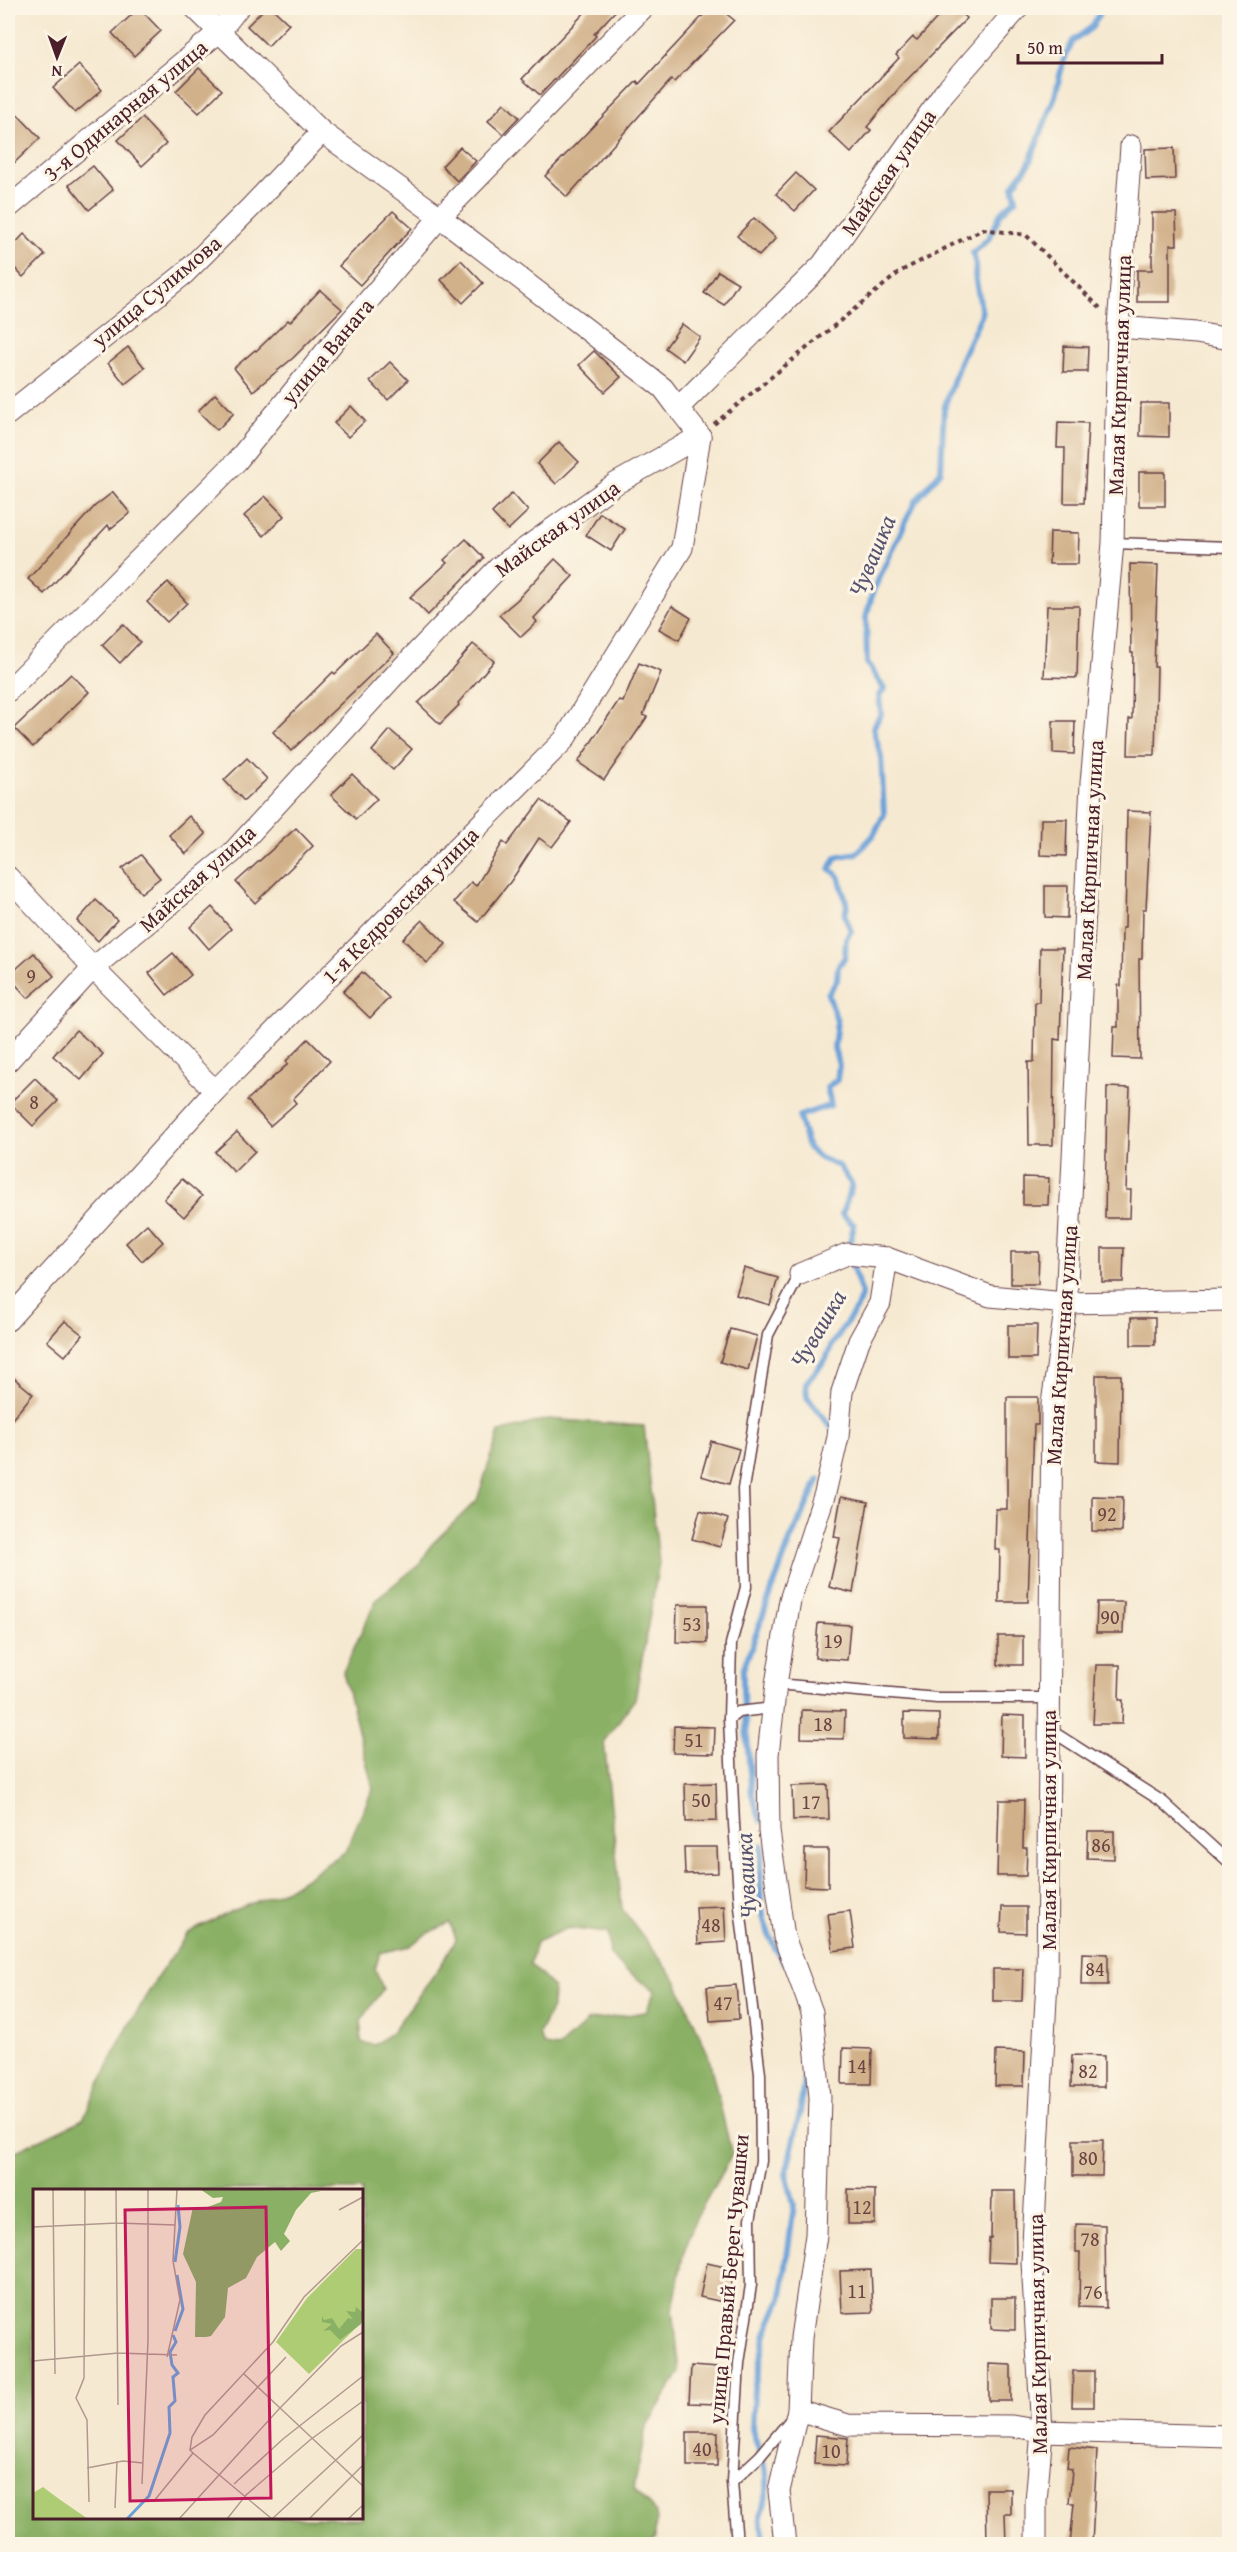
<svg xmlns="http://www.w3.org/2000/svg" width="1237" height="2552" font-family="'Gentium Book Plus',serif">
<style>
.forest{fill:#8ab065;stroke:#6a6848;stroke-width:1.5;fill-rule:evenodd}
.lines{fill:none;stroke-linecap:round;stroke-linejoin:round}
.stream{stroke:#6aa1d8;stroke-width:6}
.building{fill:#d1b18a}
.service-casing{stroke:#643d44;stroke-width:13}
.minor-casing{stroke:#643d44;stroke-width:23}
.path{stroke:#643d44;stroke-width:4;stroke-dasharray:4.5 4.5;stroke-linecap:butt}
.service{stroke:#fff;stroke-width:10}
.minor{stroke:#fff;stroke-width:21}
.labels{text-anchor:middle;stroke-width:6;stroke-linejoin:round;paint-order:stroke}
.number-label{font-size:20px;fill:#6c4443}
.street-label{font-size:22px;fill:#4a1f2b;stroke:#fcf5e5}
.water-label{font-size:24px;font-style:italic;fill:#575370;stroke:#fcf5e5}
.inset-river{fill:none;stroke:#6aa1d8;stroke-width:3}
.inset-road{fill:none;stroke:#b1988f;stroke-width:1.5}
.view{fill:#c2185b;fill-opacity:0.15;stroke:#c2185b;stroke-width:3}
.inset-edge{fill:none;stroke:#4a1f2b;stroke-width:3}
</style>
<rect width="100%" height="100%" fill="#fcf5e5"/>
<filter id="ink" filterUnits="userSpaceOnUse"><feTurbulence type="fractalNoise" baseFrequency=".0167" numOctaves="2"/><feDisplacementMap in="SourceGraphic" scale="12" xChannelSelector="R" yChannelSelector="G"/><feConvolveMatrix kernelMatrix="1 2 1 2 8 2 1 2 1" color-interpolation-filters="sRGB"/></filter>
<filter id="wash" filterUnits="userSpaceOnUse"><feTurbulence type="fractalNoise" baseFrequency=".008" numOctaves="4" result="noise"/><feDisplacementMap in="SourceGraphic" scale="24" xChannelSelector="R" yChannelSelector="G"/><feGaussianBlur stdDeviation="1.35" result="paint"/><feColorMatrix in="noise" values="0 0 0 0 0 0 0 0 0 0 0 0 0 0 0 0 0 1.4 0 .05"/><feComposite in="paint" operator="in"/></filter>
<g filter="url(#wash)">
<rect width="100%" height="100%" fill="#f6e9d1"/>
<path class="forest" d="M548,1419L644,1426L659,1563L635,1699L604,1741L622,1909L676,1980L708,2054L732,2155L696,2218L683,2255L673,2310L680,2372L646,2427L634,2489L656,2513L655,2538L650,2544H8V2155L83,2119L121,2039L158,1976L188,1933L230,1912L290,1888L345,1852L373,1788L343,1672L377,1598L420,1564L431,1545L477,1500L499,1432ZM450,1923L456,1939L441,1965L392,2032L374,2045L361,2042V2021L383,1989L375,1969L380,1953L410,1946L426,1934ZM568,1928L608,1933L610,1955L626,1971L655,1990L646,2012L588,2021L558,2048L544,2046L539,2034L552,2008L553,1987L530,1964L536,1942ZM34,2190H362V2518H34Z"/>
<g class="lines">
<g class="stream">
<polyline points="848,1250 854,1225 842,1214 852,1185 839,1166 820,1158 808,1148 799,1116 831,1105 827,1087 837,1080 839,1065 834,1048 837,1021 828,994 837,980 838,967 845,957 846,939 851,931 845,916 847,905 839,876 830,869 836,857 857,853 873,836 884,815 881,756 873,728 881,714 879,695 884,689 867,663 866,618 873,591 915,502 941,471 944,409 959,364 982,314 975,275 976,265 973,253 989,238 1001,213 1016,199 1013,186 1029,164 1055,96 1063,62 1073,41 1092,27 1102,8"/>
<polyline points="832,1428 807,1397 806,1383 826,1359 832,1344 857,1308 862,1294 850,1260"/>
<polyline points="761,1821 752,1794 743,1693 743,1670 790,1541 819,1479"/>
<path d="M762,1845C759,1892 756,1922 784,1962"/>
<polyline points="765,2544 760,2516 767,2493 767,2475 752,2429 754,2389 766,2333 782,2296 794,2204 786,2174 800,2113 807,2054"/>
</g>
</g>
<g id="blocks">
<g class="building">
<polygon points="139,8 161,31 134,56 112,33"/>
<polygon points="265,8 272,8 289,24 268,46 247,26"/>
<polygon points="589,8 618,8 594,34 596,36 540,95 522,79"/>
<polygon points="710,8 719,8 734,20 674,82 671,80 567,197 545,176 637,81 639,84"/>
<polygon points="946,8 955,8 967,18 900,87 867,127 871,130 851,153 829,132 899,58 896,55 913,37 917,40"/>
<polygon points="79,65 102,90 75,113 53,88"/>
<polygon points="199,68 222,90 199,113 176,91"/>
<polygon points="504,103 519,117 503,134 488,121"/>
<polygon points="18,115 40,138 8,169 8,125"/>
<polygon points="142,118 166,144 142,166 118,140"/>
<polygon points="460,147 476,161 457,181 442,166"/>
<polygon points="1174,148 1175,179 1146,180 1145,149"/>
<polygon points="93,166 113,190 89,210 69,185"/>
<polygon points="796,173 814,190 795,211 776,194"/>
<polygon points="393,211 412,228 360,285 339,266"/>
<polygon points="1152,213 1176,213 1177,245 1170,245 1170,302 1137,302 1137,270 1152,270"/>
<polygon points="754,218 776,238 759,256 737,236"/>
<polygon points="24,234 45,255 23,277 8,261 8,251"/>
<polygon points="461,260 483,283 463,303 441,280"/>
<polygon points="718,271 738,283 724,305 704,293"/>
<polygon points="320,290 342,309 293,358 253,391 234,368 255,350 256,351 288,320 290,322"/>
<polygon points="682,324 700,337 683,361 665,348"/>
<polygon points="1064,346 1088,347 1087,372 1063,372"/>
<polygon points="128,347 145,368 125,384 108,363"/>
<polygon points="594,351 621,377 605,392 579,365"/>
<polygon points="390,362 408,380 388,400 370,381"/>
<polygon points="215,394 234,413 217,430 198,411"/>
<polygon points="1141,403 1169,403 1169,437 1140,436"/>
<polygon points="351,406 365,421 348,437 334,423"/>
<polygon points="1058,422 1088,423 1084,503 1064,503 1065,448 1057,448"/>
<polygon points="559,442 579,462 556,484 537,464"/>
<rect x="1139" y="472" width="26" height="34"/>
<polygon points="113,492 130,513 110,529 108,525 44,594 28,579 95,506"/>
<polygon points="512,493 528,511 508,530 492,513"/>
<polygon points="265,496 284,516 264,536 244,516"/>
<polygon points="600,513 625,529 611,551 586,535"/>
<polygon points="1050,532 1079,533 1078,564 1049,564"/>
<polygon points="466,539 484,558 428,615 410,597 447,563 444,560"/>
<polygon points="555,559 573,576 534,618 537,622 521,637 499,615 517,600"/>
<polygon points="1130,564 1158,565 1154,667 1157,667 1155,755 1128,755 1129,719 1132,719 1133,653 1131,653"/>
<polygon points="168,582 187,603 167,622 147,602"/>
<polygon points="672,606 691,618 679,640 659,629"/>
<polygon points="1047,606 1079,606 1077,678 1044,677"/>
<polygon points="123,624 140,642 120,663 102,645"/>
<polygon points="376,634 394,653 291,751 273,732 333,672 335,674"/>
<polygon points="473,644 494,661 458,703 459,705 440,724 418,703 439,684"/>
<polygon points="639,663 661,672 643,715 647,717 604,780 578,762 619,700 623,702"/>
<polygon points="71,674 89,692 33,747 14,728"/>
<polygon points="1053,721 1075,721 1074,754 1053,753"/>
<polygon points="390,730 412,749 393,770 372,751"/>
<polygon points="247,758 267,779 244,801 224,780"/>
<polygon points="352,774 377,799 356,819 331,795"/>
<polygon points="541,800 571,822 552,847 539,838 511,881 478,922 454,902 471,882 476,886 503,842 507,845"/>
<polygon points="1127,811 1151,812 1146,909 1143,909 1142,959 1139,959 1140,1059 1113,1058 1114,1027 1118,1027 1118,985 1121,986 1122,928 1125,928"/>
<polygon points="189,816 206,834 186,854 169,835"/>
<polygon points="1041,819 1067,819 1066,856 1040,855"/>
<polygon points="296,828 313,846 255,903 236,882"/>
<polygon points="141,855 160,878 141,893 122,869"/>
<polygon points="1045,886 1068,886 1067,918 1045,917"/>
<polygon points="96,900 117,920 98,941 77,921"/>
<polygon points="212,907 231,929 209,949 190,927"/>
<polygon points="422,920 446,944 427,963 403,939"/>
<polygon points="1040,948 1063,948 1060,1040 1054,1039 1053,1145 1029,1145 1028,1062 1034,1062 1035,1002 1039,1002"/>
<polygon points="34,953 54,976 28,998 8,976"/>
<polygon points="173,953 191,975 167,995 149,973"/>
<polygon points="362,972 389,998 370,1018 343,992"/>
<polygon points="76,1030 103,1054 81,1080 53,1056"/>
<polygon points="308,1039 330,1061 293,1099 296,1103 270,1126 247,1100 288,1064 286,1061"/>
<polygon points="35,1078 58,1101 33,1126 10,1103"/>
<polygon points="1107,1087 1130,1088 1126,1190 1131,1190 1130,1218 1105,1218"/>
<polygon points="237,1132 255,1151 234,1172 215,1152"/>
<polygon points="1023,1177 1049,1178 1048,1205 1023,1205"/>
<polygon points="182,1179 202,1196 184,1217 164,1199"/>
<polygon points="147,1224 163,1242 142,1261 126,1243"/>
<polygon points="1102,1248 1124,1248 1123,1282 1102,1282"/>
<polygon points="1011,1252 1039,1252 1038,1284 1011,1284"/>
<polygon points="744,1268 778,1278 770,1305 736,1295"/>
<rect x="1131" y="1318" width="24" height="27"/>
<polygon points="65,1321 83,1335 65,1356 47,1341"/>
<polygon points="1008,1325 1037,1325 1036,1359 1008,1359"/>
<polygon points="730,1329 757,1336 748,1370 720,1362"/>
<polygon points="8,1373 33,1394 8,1424"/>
<polygon points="1096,1375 1121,1375 1120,1462 1096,1461"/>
<polygon points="1007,1397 1038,1397 1038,1425 1034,1425 1028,1602 999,1602 1000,1550 995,1549 996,1509 1007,1509"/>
<polygon points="711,1441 739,1449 729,1484 701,1476"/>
<polygon points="1092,1496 1123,1497 1122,1532 1092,1531"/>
<polygon points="841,1497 868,1502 853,1593 829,1587 840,1538 834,1537"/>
<polygon points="700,1510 728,1519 720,1547 692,1539"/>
<polygon points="1097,1602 1124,1602 1123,1633 1096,1633"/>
<polygon points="677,1605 707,1605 707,1643 676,1642"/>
<polygon points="818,1623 850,1625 847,1660 815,1658"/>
<rect x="998" y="1636" width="25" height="29"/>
<polygon points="1096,1665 1120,1665 1119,1700 1123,1700 1122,1724 1093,1724"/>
<polygon points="802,1710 845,1711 844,1739 801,1738"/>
<polygon points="904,1713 939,1714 939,1739 904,1738"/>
<polygon points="1002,1715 1025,1716 1025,1757 1001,1756"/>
<polygon points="674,1726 715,1727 714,1754 673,1753"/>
<polygon points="716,1783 717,1821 686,1822 685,1784"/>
<polygon points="828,1785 829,1819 793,1820 792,1786"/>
<polygon points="999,1800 1024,1800 1023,1848 1027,1848 1026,1876 997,1876"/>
<polygon points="1088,1831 1114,1831 1114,1859 1087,1858"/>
<polygon points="684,1847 717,1847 718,1873 685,1874"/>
<polygon points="805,1849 828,1849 828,1887 804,1886"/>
<polygon points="724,1906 726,1942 698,1944 696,1907"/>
<polygon points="1002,1907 1026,1907 1026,1933 1001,1932"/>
<polygon points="850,1911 855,1948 833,1951 828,1914"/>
<polygon points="1082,1953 1108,1954 1108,1985 1081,1985"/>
<polygon points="993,1969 1023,1969 1022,2001 993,2001"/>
<polygon points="736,1985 739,2019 710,2021 707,1987"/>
<polygon points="843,2048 872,2049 871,2084 842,2084"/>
<polygon points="996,2051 1025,2052 1024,2086 995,2086"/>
<polygon points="1072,2055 1104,2056 1104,2087 1071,2087"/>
<polygon points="1073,2140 1103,2140 1102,2176 1073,2176"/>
<polygon points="848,2189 875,2190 875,2224 848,2224"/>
<polygon points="992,2191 1015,2191 1016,2263 988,2262 989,2238 991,2238"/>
<polygon points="1076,2224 1105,2225 1106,2308 1079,2307 1080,2253 1076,2253"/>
<polygon points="707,2263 734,2269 728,2303 700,2297"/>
<polygon points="871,2270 873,2312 842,2313 840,2271"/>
<polygon points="991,2298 1015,2298 1015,2330 991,2329"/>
<polygon points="989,2364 1011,2365 1011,2401 989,2401"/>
<polygon points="691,2366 717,2368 716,2404 689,2403"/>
<polygon points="1073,2371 1094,2371 1094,2407 1072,2407"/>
<polygon points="687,2432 718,2432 717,2466 687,2466"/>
<polygon points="816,2435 848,2438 846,2466 814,2464"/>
<polygon points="1069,2447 1097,2450 1092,2544 1070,2544 1074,2503 1069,2503 1072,2469 1067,2468"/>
<polygon points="986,2489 1011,2489 1011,2514 1005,2514 1006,2544 987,2544"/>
</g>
</g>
</g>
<g filter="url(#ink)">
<use href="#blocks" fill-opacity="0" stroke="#643d44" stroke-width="1.5"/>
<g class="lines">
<defs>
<g id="service">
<polyline points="1113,543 1230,547"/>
<polyline points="776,1684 937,1698 1048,1698"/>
<polyline points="729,1719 738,1712 774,1708"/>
<polyline points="1050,1730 1163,1802 1230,1863"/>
<polyline points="732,2482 760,2456 792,2418"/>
<polyline points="737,2544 732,2482 739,2363 751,2285 750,2220 761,2161 760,2074 740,1907 734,1824 729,1719 731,1644 746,1587 743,1489 768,1335 800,1274"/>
</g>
<g id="minor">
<polyline points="195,8 322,132 440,217 663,388 678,408"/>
<polyline points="8,208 220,31 238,8"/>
<polyline points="1118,327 1196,333 1230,339"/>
<polyline points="8,414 184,274 250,208 322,132"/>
<polyline points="8,691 237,461 343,330 440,217 643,8"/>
<polyline points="8,877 93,968 215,1091"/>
<polyline points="8,1061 93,968 232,853 394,676 499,567 615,484 700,436 678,408 822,265 944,93 1018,8"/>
<polyline points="800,1274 847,1254 887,1258 990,1296 1066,1303 1230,1300"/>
<polyline points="8,1320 215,1091 564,740 682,548 700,436"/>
<polyline points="798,2410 848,2425 1012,2426 1042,2431 1230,2436"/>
<polyline points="785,2544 779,2491 798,2410 801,2338 816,2235 820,2097 812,2012 784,1937 769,1831 768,1755 776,1684 790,1600 825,1493 838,1437 842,1392 859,1341 880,1303 887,1258"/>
<polyline points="1036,2544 1036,2502 1042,2431 1032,2262 1047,1980 1052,1404 1066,1303 1091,783 1113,543 1118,327 1131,146"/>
</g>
</defs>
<use href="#service" class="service-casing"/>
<use href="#minor" class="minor-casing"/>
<polyline class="path" points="714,424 901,271 983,229 1026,235 1100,308"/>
<use href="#service" class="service"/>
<use href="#minor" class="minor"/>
</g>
</g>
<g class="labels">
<g class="number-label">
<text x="31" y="983">9</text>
<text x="34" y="1109">8</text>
<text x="1107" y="1521">92</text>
<text x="1110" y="1624">90</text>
<text x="692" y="1631">53</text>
<text x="833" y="1648">19</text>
<text x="823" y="1731">18</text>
<text x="694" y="1747">51</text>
<text x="701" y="1807">50</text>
<text x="811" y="1809">17</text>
<text x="1101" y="1852">86</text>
<text x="711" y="1932">48</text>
<text x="1095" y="1976">84</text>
<text x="723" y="2010">47</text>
<text x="857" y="2073">14</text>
<text x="1088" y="2078">82</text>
<text x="1088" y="2165">80</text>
<text x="862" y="2214">12</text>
<text x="1090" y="2246">78</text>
<text x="857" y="2298">11</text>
<text x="1093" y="2299">76</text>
<text x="702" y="2456">40</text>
<text x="831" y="2458">10</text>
</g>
<g class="street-label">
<text transform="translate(125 110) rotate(-40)" y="8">3-я Одинарная улица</text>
<text transform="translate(888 172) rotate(-55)" y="8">Майская улица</text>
<text transform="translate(156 291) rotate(-40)" y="8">улица Сулимова</text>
<text transform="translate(327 351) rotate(-50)" y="8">улица Ванага</text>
<text transform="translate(1119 375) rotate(-88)" y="8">Малая Кирпичная улица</text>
<text transform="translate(557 528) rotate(-36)" y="8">Майская улица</text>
<text transform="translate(1089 860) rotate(-87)" y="8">Малая Кирпичная улица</text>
<text transform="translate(197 878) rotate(-42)" y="8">Майская улица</text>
<text transform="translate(400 905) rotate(-45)" y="8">1-я Кедровская улица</text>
<text transform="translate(1061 1345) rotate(-86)" y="8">Малая Кирпичная улица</text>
<text transform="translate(1048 1830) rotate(-90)" y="8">Малая Кирпичная улица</text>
<text transform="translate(728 2279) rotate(-85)" y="8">улица Правый Берег Чувашки</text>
<text transform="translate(1037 2334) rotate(-91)" y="8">Малая Кирпичная улица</text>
</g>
<g class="water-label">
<text transform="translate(872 556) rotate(-67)" y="8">Чувашка</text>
<text transform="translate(818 1329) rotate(-59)" y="8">Чувашка</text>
<text transform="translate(746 1876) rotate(-93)" y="8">Чувашка</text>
</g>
</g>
<g transform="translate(33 2189)">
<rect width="330" height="330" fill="#f6e9d1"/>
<path d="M323,60H330V132L276,185L243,153L274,109ZM10,298L26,310L55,330H0V304Z" fill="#adcc73"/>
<path d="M167,0L288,2L278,4L263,21L251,45L257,52L248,62L242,53L224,68L213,89L195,99L192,128L178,147L173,148H162L163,93L150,65L160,18L172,19L188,13L190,8L180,9ZM323,118L330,124L328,135L307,151L297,141L290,142L299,135L289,133V127L291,131L299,129L306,140L315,129L320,130L313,122L322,123Z" fill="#8ab065"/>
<path class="inset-river" d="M142,73L147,38L145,16M142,142L150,120L144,86M94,330L116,307L137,244L136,218L142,212L140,188L145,184L139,176L137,163L143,153L140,146"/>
<path class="inset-road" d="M20,0L22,185M52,0L51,189L43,209L54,231L56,313M83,0L85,216M306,21L330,8M0,38L84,34L142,36M134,168L147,111L140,72L144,0M0,172L85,164L144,166M211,185L330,297M157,261L159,248L172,226L240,153L271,108L330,51M160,264L239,330M54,279L90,272L110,274M109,295L115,151V0M201,295L250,250L330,187M121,312L160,264L157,261L180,246L253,168M82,319L84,272M146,330L246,220L308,157L330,143M194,330L213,306L277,251L330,212M239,330L330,246M276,330L330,276M315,330L330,316"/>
<path class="view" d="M233,18L238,309L97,312L92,21Z"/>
<rect width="330" height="330" class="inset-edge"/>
</g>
<rect width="1237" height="2552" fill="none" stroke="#fcf5e5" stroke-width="30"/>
<g transform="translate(57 57) rotate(181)" stroke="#fcf5e5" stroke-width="4.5" paint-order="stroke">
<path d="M0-4.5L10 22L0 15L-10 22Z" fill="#4a1f2b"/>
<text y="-9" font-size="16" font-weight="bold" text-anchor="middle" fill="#4a1f2b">N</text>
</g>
<path d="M1018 54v9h144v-9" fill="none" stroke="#4a1f2b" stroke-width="3"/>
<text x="1027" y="54" font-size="18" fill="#4a1f2b" stroke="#fcf5e5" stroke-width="4.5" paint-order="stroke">50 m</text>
</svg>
